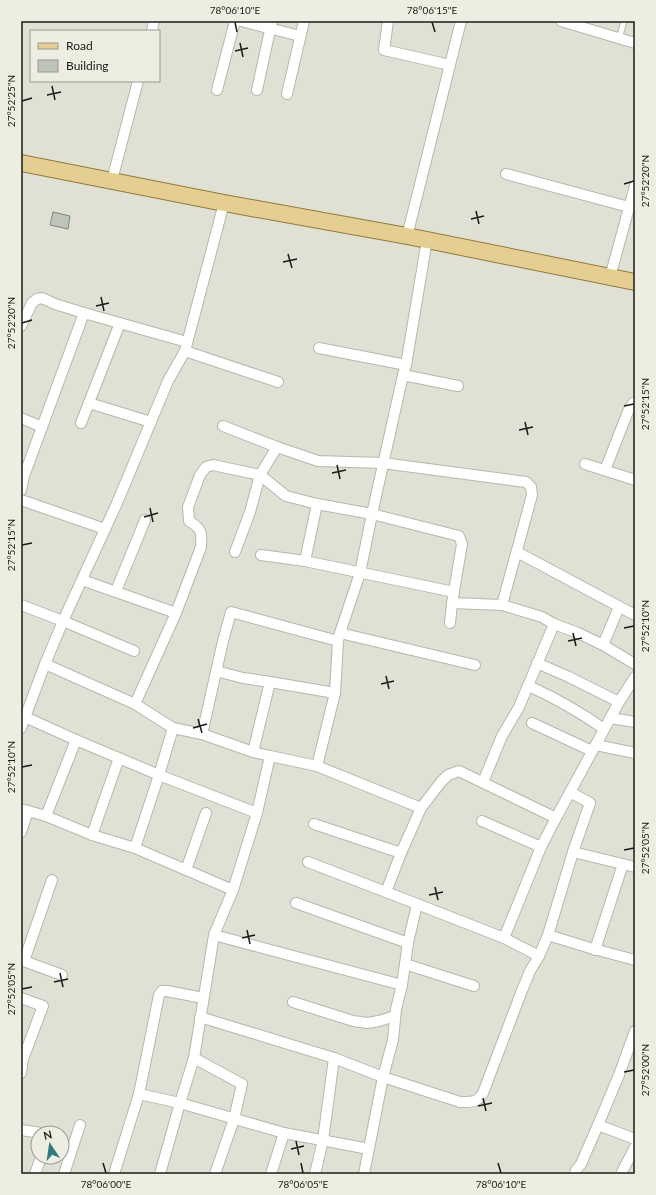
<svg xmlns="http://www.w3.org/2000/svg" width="656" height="1195" font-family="Lato,sans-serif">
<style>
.building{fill:#bfc4ba;stroke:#81857b}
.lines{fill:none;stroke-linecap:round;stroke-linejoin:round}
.lane-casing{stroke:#b7b7ac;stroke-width:7}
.street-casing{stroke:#b7b7ac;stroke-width:12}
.primary-casing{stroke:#927b38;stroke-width:18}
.lane{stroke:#fff;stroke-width:5}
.street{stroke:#fff;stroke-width:10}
.primary{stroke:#e4ce92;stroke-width:16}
.ticks{fill:none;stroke:#1b1b17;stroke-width:1.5}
.neatline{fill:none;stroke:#1b1b17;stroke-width:1.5}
.ticks-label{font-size:10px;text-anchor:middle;fill:#1b1b17}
</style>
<rect width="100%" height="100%" fill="#e0e0d5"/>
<polygon class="building" points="53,212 70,216 68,229 50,225"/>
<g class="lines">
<defs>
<polyline id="lane" points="619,39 624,21"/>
<g id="street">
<polyline points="241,21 300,36"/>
<polyline points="388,21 384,50 450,65"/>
<polyline points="561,21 635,43"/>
<polyline points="152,31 154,21"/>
<polyline points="217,90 235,21"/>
<polyline points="257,90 272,21"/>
<polyline points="287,94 304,21"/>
<polyline points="506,174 629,207"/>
<polyline points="112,180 138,81"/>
<polyline points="224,203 185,351 278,382"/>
<polyline points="407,236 461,21"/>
<polyline points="610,277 635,186"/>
<polyline points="21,326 32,303 37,299 42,298 55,304 84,313"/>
<polyline points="319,348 406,365"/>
<polyline points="403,375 458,386"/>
<polyline points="89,403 151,422"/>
<polyline points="21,418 42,427"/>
<polyline points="81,423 120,323"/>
<polyline points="223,426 277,447 318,461 383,463 526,482 531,487 532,495 502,605"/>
<polyline points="585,464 635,480"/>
<polyline points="605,470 629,409 633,403 635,402"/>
<polyline points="21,490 24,476 84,313 187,342"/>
<polyline points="21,500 105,529"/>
<polyline points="235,552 250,512 260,475 286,496 317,504 372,514 459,536 462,544 452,603 450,623"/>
<polyline points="517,552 635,615"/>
<polyline points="261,555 305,561 454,592"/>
<polyline points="305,561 317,504"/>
<polyline points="82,580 176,613"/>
<polyline points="116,591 145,520"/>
<polyline points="452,603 502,605 542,617 554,624 519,707 502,736 483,782"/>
<polyline points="21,605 63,621 134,651"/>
<polyline points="554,624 578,633 603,645 635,664"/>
<polyline points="340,633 475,665"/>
<polyline points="603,645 619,607"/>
<polyline points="537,663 569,677 619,702"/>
<polyline points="45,664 135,704"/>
<polyline points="216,671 243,678 270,682 253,752"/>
<polyline points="270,682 335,693"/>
<path d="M529,686C557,699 579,711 604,729"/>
<polyline points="25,717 76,740 159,775 257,813"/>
<polyline points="610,718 635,722"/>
<polyline points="532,723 592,751"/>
<polyline points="21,728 45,664 63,621 117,503 168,381 185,351"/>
<path d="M173,728L135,704L176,613L201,547C202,532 202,529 189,521L188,507L200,475L206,467L213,465L260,475L277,447"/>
<polyline points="202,734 223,641 231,612 338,641"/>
<polyline points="596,745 635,753"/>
<polyline points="317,766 335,693 338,641 340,633 360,573 372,514 403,375 406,365 427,240"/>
<polyline points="21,809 46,816 92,835 135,848 233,890"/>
<polyline points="46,816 76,740"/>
<polyline points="556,818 619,702 635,677"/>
<polyline points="482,821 541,847"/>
<polyline points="314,824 401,853"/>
<polyline points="21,832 28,811"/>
<polyline points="92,835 119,758"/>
<polyline points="135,848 159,775 173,728 202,734 253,752 270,756"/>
<polyline points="573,852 635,867"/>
<polyline points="308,862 386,892"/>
<polyline points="186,870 206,813"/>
<polyline points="296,903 408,943"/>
<polyline points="417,904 504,938 539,956"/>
<polyline points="214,935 402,985"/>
<polyline points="548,935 590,948 635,960"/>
<polyline points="595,950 623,864"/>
<polyline points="21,960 62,975"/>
<polyline points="24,961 52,880"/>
<polyline points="405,964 474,986"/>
<polyline points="21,998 43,1006 23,1059 21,1073"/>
<polyline points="293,1002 353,1021 367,1023 379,1021 395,1016"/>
<path d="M200,1017L334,1058L383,1077L460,1102C472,1102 477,1103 483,1093L521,993L530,971L539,956L548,935L573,852L590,803L570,792"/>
<polyline points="194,1058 242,1084 234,1119 215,1174"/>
<polyline points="139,1094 180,1103 160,1174"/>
<polyline points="598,1125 635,1139"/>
<polyline points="21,1130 41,1133"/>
<polyline points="369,1149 284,1133 180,1103 194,1058 214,935 233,890 257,813 270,756 317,766 421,808 441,782 448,775 459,771 556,818 541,847 504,938"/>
<polyline points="35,1174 41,1157"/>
<polyline points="64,1174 80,1125"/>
<polyline points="114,1174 139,1094 159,995 162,991 167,991 203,998"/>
<polyline points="271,1174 284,1133"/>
<polyline points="315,1174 323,1140 334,1058"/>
<polyline points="364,1174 383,1077 393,1040 396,1009 402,985 408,943 417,904 386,892 401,853 421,808"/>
<polyline points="575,1174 576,1170 581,1164 598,1125 619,1075 635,1031"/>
<polyline points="621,1174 635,1147"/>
</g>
<polyline id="primary" points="21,163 224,203 407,236 635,282"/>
</defs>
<use href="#lane" class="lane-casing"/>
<use href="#street" class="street-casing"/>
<use href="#primary" class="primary-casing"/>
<use href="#lane" class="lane"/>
<use href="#street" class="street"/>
<use href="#primary" class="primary"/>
</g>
<path class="ticks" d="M235,22L237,32M432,22L435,32M240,43L243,57M235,51L248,48M52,86L55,100M47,95L61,92M22,101L32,98M624,184L634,181M476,211L479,224M471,219L484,216M288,254L292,268M283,262L297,259M101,297L104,311M96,306L109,303M22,323L32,320M624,406L634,404M525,422L528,435M519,430L533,427M337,465L340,479M332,473L346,470M150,508L153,522M144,517L158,513M22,545L32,543M624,628L634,626M573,633L576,646M568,641L582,638M386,676L389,689M381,684L394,681M198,719L202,733M193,728L207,724M22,767L32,765M624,850L634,848M435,887L438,900M429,895L443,892M247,930L250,944M242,938L255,935M60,973L63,987M54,982L68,979M22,989L32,987M624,1072L634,1070M483,1098L486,1111M478,1106L492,1103M296,1141L299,1155M291,1149L304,1146M103,1163L106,1173M301,1163L303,1173M498,1163L501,1173"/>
<rect width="656" height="1195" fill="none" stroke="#edede2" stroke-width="44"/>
<rect x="30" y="30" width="130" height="52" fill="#edede2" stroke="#999991"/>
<rect x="38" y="43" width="20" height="6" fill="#e4ce92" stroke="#999991"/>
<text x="66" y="50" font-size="12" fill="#1b1b17">Road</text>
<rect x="38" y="60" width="20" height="12" fill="#bfc4ba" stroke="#999991"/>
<text x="66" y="70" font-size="12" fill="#1b1b17">Building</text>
<g transform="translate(50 1145) rotate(347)"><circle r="19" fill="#edede2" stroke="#999991"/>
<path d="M0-3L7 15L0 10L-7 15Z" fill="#317a7f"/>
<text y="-6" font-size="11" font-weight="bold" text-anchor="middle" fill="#1b1b17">N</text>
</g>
<rect x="22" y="22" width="612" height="1151" class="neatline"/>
<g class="ticks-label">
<text x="235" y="14">78°06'10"E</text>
<text x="432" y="14">78°06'15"E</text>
<text transform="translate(11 101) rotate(-90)" y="4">27°52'25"N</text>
<text transform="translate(645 181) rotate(-90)" y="4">27°52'20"N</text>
<text transform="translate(11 323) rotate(-90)" y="4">27°52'20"N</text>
<text transform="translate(645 404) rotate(-90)" y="4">27°52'15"N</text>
<text transform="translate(11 545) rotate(-90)" y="4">27°52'15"N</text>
<text transform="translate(645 626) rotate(-90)" y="4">27°52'10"N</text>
<text transform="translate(11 767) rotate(-90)" y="4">27°52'10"N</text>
<text transform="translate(645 848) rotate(-90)" y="4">27°52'05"N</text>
<text transform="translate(11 989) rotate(-90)" y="4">27°52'05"N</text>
<text transform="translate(645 1070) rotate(-90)" y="4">27°52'00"N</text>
<text x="106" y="1188">78°06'00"E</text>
<text x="303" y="1188">78°06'05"E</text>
<text x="501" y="1188">78°06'10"E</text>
</g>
</svg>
